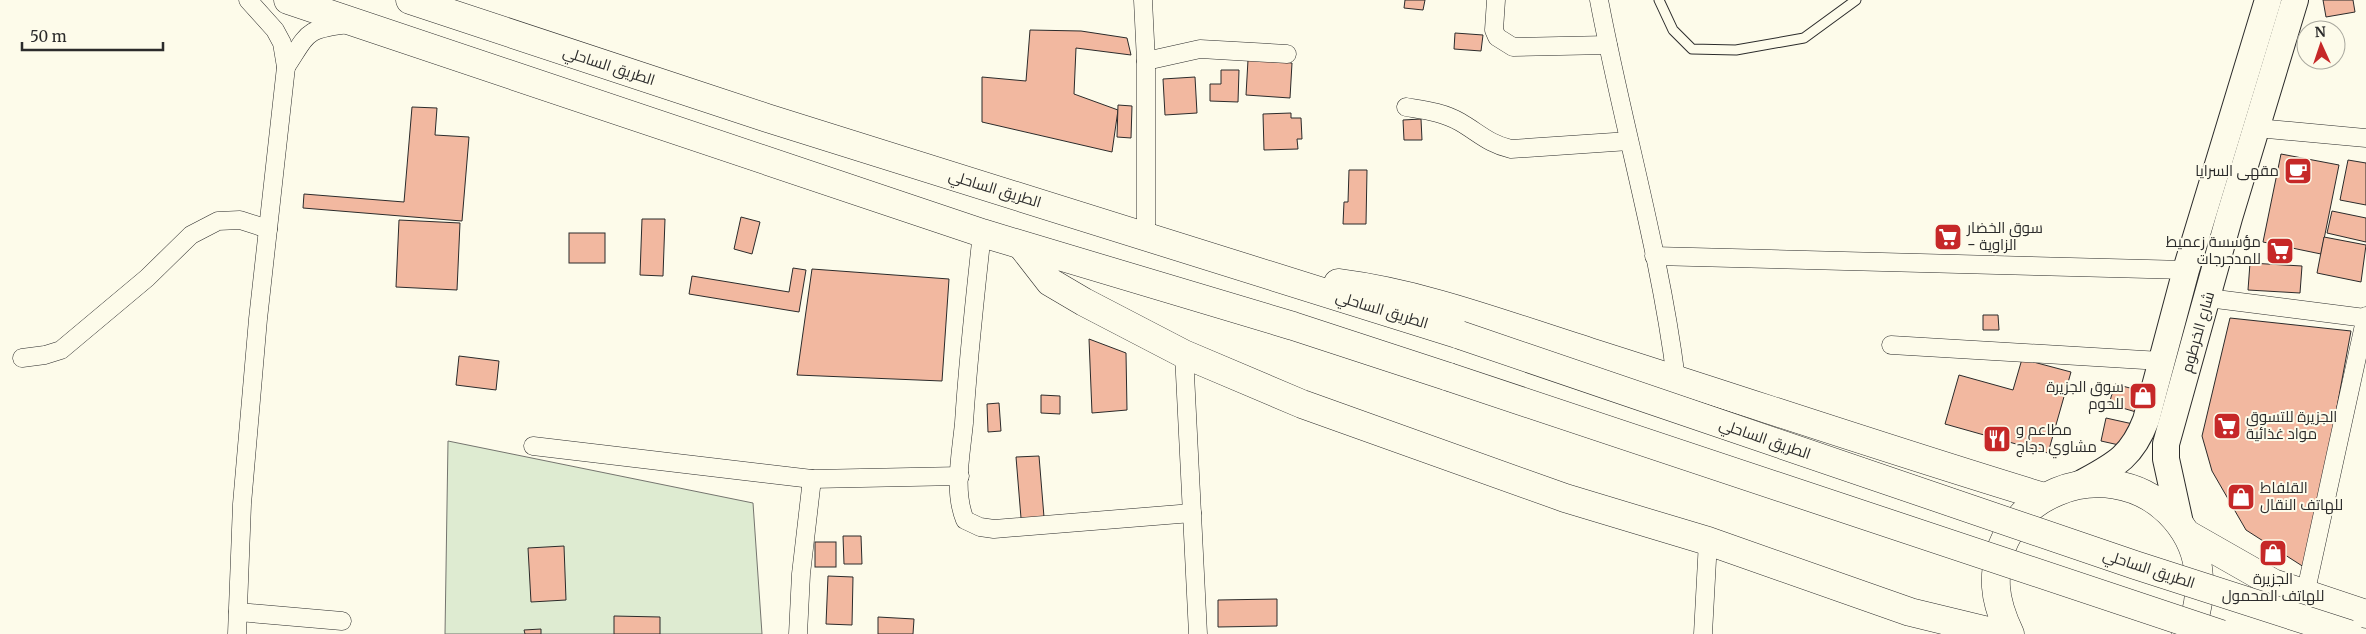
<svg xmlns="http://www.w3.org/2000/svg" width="2366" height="634" font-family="Merriweather,Cairo,serif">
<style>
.green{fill:#deebd1;stroke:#74746e}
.building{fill:#f2b8a0;stroke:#2b2b2b}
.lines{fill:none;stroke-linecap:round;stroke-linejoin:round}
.service-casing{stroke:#2b2b2b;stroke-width:11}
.minor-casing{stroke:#2b2b2b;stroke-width:19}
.primary-casing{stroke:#2b2b2b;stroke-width:28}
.trunk-casing{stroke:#2b2b2b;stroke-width:29}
.service{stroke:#fdfbea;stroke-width:9}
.minor{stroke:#fdfbea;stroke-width:18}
.primary{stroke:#fdfbea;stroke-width:26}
.trunk{stroke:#fdfbea;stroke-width:28}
.trunk-bridge-casing{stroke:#2b2b2b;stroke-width:29;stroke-linecap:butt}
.trunk-bridge{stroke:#fdfbea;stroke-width:28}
.labels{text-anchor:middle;stroke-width:4;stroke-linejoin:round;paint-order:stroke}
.street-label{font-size:15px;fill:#2b2b2b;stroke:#fdfbea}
.poi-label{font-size:15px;fill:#2b2b2b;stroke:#fdfbea;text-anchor:start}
</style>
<rect width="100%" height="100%" fill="#fdfbea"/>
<polygon class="green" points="448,441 753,503 762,634 445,634"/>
<g class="building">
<polygon points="1405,0 1425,0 1423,10 1404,8"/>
<polygon points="2323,0 2353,0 2355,12 2326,17"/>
<polygon points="1030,30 1081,31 1127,38 1131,55 1076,48 1074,94 1118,110 1112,152 982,122 982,77 1026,81"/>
<polygon points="1455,33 1483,35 1481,51 1454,49"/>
<polygon points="1248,60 1292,63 1290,98 1246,95"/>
<polygon points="1221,70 1239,70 1238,102 1210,101 1210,84 1221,84"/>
<polygon points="1195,77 1197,113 1165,115 1163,79"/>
<polygon points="1118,105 1132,106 1131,138 1117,137"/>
<polygon points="412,107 437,108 435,135 469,137 462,221 303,208 304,194 404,202"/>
<polygon points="1291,113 1291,118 1301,118 1302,139 1297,139 1298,149 1264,150 1263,114"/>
<polygon points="1421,119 1422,140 1404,140 1403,120"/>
<polygon points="2281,154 2339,165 2321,254 2263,242"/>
<polygon points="2348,160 2366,163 2366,205 2340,200"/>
<polygon points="1349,170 1367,170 1366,224 1343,224 1344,202 1348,202"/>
<polygon points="2332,211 2366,218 2366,242 2327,233"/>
<polygon points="741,217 760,222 752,254 734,249"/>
<polygon points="642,219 665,219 663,276 640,275"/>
<polygon points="399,220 460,223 457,290 396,287"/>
<rect x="569" y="233" width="36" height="30"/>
<polygon points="2324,237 2366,245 2361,282 2317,273"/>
<polygon points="2250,263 2302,266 2300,293 2248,290"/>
<polygon points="793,268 806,270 799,312 689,294 692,276 789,292"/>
<polygon points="812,269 949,279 942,381 797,375"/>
<polygon points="1983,315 1998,315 1999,330 1983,330"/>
<polygon points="2230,318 2351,331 2307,569 2246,530 2212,471 2202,436"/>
<polygon points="1089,339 1126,353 1127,410 1092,413"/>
<polygon points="459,356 499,361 496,390 456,385"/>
<polygon points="2022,359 2071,372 2048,453 1945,424 1959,375 2013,390"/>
<polygon points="2115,384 2141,391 2136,412 2109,404"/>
<polygon points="1041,395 1060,396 1060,414 1041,413"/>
<polygon points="999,403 1001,431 988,432 987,404"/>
<polygon points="2106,418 2133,424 2128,447 2101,441"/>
<polygon points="1039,456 1044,517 1021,518 1016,457"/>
<polygon points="843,536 861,536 862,564 844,564"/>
<rect x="815" y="542" width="21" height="25"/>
<polygon points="564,546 566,600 531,602 528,548"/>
<polygon points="828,576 853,577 852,625 826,624"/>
<polygon points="1277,599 1277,626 1218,627 1218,600"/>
<polygon points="614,616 660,617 660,634 614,634"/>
<polygon points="878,617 914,619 913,634 878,634"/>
<polygon points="541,629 541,634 525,634 524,630"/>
</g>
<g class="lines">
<defs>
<polyline id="service" points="1659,0 1673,30 1692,49 1736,50 1804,38 1856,0"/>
<g id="minor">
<polyline points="1143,0 1146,61 1146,236"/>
<polyline points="1496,0 1494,30 1497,37 1513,47 1608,45"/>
<path d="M1599,0C1623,127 1660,251 1676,379"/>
<polyline points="1146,61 1200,49 1287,54"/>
<path d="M286,67C309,32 305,29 349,24"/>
<path d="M1406,107C1424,110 1443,112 1460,122C1479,133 1489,144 1511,149L1629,141"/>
<polyline points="2257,128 2366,138"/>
<path d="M982,233C975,296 968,359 964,423C961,454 953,491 965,520L980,527L994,529L1192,513"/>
<polyline points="1654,256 2186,270"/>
<polyline points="2208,298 2366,318"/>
<polyline points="1891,345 2161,361"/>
<polyline points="1184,354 1198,634"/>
<polyline points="22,358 45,355 61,350 147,278 191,235 218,221 240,220 268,229"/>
<polyline points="533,446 812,479 960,476"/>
<polyline points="2305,595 2366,316"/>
<polyline points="238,612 342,621"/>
<polyline points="237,634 242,504 258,319 286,67 282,43 275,30 248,0"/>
<polyline points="798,634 801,574 812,479"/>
<polyline points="1703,634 1708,541"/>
</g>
<g id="primary">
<path d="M2082,483C2115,465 2132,457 2146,420L2186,270L2268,0"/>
<polyline points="2180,523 2166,459 2166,444 2229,218 2295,0"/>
</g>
<g id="trunk">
<polyline points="288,0 982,233 1293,326 1449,377"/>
<polyline points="410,0 767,118 1460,335"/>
<polyline points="1022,246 1050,282 1084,302 1184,354 1302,404 1565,498 1708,541 1910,612 2001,634"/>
<path d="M1338,283C1425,294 1507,326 1590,352C1742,400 1892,451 2044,497"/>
<polyline points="2187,534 2273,583 2366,614"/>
<path d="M2010,634C2003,619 1997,604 1996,587C1991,495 2106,450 2169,512C2185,528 2195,546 2198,568C2201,590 2199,616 2186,634"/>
</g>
</defs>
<use href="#service" class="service-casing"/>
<use href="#minor" class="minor-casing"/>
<use href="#primary" class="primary-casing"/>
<use href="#trunk" class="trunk-casing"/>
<use href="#service" class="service"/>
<use href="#minor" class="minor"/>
<use href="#primary" class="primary"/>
<use href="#trunk" class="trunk"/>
<defs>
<g id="trunk-bridge">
<polyline points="1460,335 2135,565 2349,634"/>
<polyline points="1449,377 2221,634"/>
</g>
</defs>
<use href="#trunk-bridge" class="trunk-bridge-casing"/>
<use href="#trunk-bridge" class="trunk-bridge"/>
</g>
<defs>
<symbol id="cafe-square" viewBox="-11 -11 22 22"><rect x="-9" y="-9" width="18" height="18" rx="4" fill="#c62828" stroke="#fdfbea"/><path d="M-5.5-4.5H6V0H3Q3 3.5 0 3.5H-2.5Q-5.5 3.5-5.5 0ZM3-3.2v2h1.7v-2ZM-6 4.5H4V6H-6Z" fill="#fff"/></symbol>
<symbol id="supermarket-square" viewBox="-11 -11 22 22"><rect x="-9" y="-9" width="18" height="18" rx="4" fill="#c62828" stroke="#fdfbea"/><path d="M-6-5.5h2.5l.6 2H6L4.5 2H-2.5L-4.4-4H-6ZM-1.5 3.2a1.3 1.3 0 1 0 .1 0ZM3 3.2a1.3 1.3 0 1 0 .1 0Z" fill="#fff"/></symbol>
<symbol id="shop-square" viewBox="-11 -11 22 22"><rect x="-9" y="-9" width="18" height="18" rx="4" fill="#c62828" stroke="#fdfbea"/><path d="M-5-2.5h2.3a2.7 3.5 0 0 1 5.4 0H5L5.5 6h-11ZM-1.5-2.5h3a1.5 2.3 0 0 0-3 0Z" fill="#fff"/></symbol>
<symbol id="restaurant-square" viewBox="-11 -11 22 22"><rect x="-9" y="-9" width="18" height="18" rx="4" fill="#c62828" stroke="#fdfbea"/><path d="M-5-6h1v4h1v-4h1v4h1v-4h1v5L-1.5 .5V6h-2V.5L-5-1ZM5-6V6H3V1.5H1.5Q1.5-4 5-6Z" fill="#fff"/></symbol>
</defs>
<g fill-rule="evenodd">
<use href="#cafe-square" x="2282" y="155" width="32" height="32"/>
<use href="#supermarket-square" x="1932" y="221" width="32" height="32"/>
<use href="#supermarket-square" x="2264" y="235" width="32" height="32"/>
<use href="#shop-square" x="2127" y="380" width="32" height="32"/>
<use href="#supermarket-square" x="2211" y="410" width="32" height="32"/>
<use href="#restaurant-square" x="1981" y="423" width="32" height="32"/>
<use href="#shop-square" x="2225" y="481" width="32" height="32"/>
<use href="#shop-square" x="2257" y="537" width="32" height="32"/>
</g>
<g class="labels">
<g class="street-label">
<text transform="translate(609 66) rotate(18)" y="5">الطريق الساحلي</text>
<text transform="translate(995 189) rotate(17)" y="5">الطريق الساحلي</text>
<text transform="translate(1382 310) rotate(17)" y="5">الطريق الساحلي</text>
<text transform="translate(2198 332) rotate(-74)" y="5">شارع الخرطوم</text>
<text transform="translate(1765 439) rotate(19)" y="5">الطريق الساحلي</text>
<text transform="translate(2149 569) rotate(18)" y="5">الطريق الساحلي</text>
</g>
<g class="poi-label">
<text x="2279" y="176" text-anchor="end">مقهى السرايا</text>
<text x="1967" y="233">سوق الخضار<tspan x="1967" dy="17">- الزاوية</tspan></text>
<text x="2261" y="247" text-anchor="end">مؤسسة زعميط<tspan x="2261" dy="17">للمدحرجات</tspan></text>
<text x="2124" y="392" text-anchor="end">سوق الجزيرة<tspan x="2124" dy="17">للحوم</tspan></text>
<text x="2246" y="422">الجزيرة للتسوق<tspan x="2246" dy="17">مواد غذائية</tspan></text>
<text x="2016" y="435">مطاعم و<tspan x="2016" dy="17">مشاوي دجاج</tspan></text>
<text x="2260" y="493">القلفاط<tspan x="2260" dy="17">للهاتف النقال</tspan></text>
<text x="2273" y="584" text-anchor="middle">الجزيرة<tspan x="2273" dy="17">للهاتف المحمول</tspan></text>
</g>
</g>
<g transform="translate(2321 45) rotate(357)"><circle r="24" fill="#fdfbea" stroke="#a9a89e"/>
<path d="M0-4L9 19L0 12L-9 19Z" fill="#c62828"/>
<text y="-8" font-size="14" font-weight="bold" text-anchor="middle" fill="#2b2b2b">N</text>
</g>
<path d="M22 42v8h141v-8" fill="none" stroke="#2b2b2b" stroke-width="2.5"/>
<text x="30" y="42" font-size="15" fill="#2b2b2b" stroke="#fdfbea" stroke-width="4" paint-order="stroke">50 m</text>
</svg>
